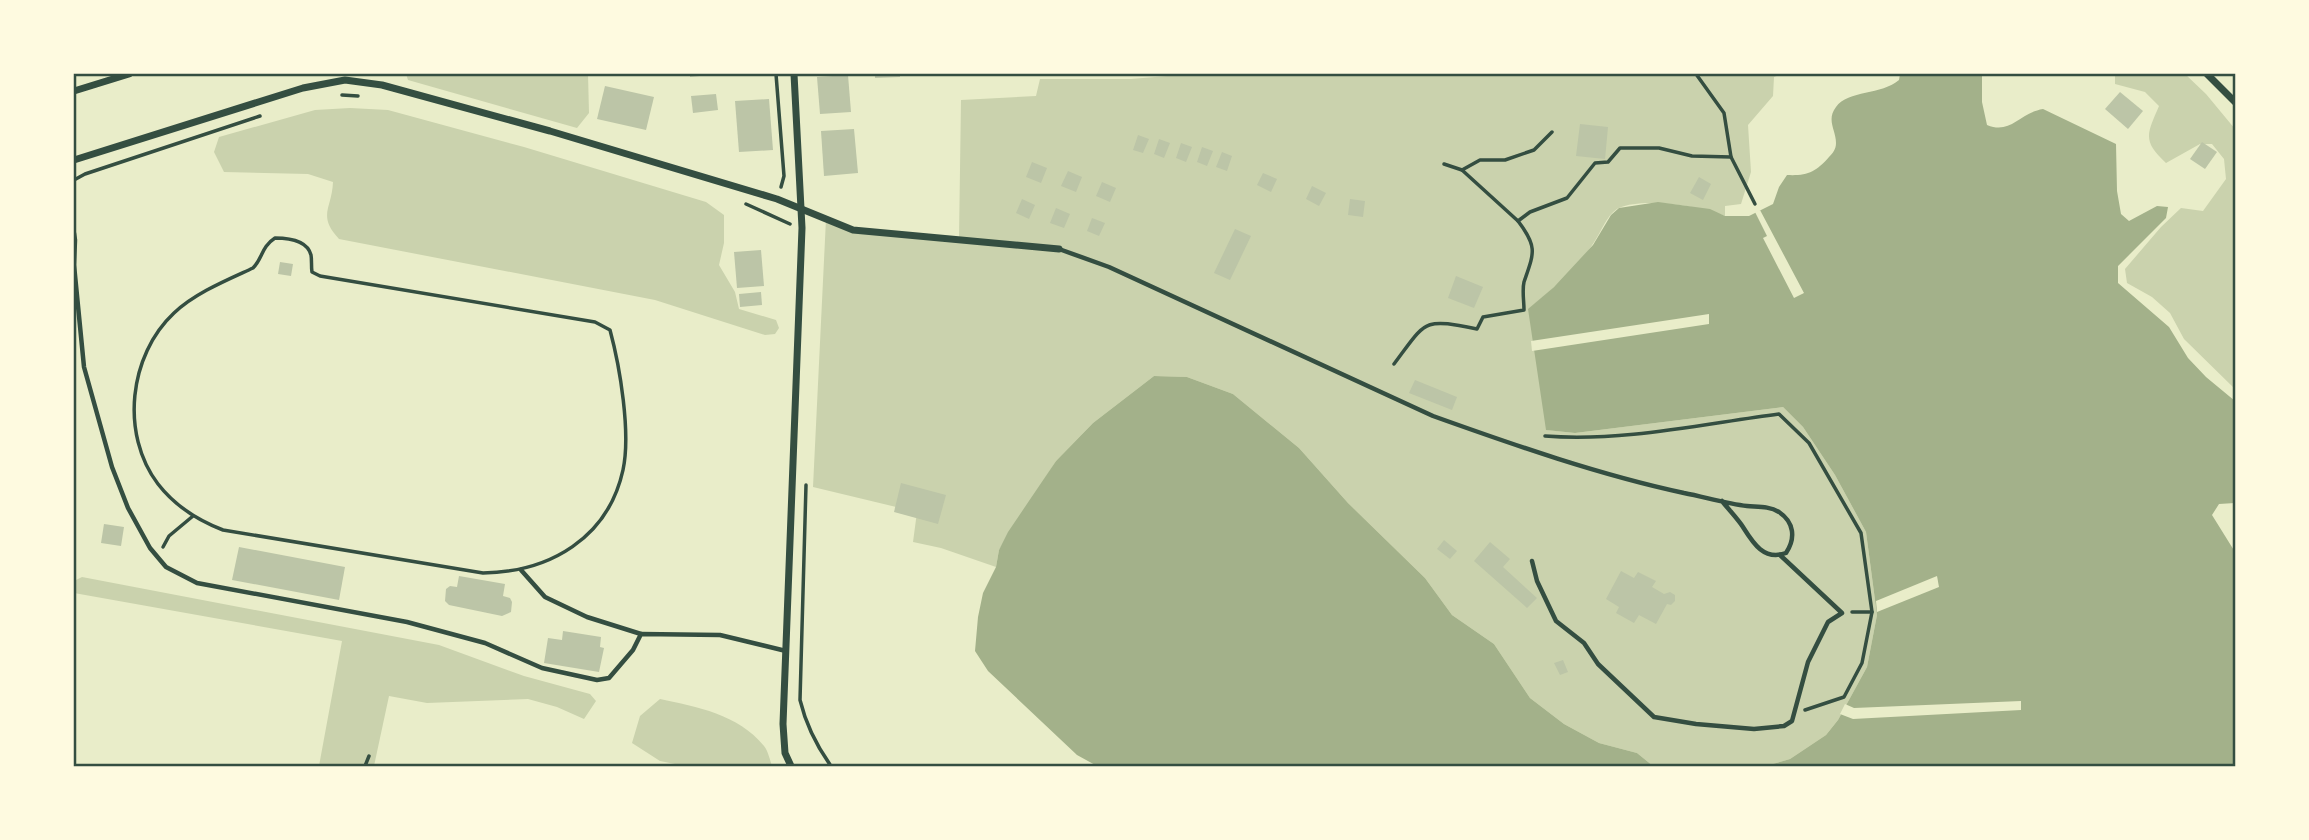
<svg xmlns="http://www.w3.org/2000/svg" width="2309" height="840" font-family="'Varela Round',sans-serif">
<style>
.green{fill:#cad2ad}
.water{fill:#a3b18a}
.pier{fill:#e9edc9}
.building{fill:#bcc5a7}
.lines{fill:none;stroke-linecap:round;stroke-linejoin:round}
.path{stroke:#344e41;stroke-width:3.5}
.service{stroke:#344e41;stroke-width:4.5}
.minor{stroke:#344e41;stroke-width:7}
.neatline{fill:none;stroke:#344e41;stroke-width:2.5}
</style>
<rect width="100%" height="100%" fill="#e9edc9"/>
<g class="green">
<polygon points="406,74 588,74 589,113 577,128 408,80"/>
<path d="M1191,74H1782L1774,77L1773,96L1748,125L1751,172L1741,204L1725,206V216C1701,206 1643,197 1619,208C1608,213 1602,230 1596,239C1580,266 1552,289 1529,309L1547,430L1575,433L1783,407L1803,427L1835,475L1866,532L1877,615L1867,667L1838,720L1826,735L1790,759L1766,766H1653L1637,753L1599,743L1564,724L1530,698L1494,644L1452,615L1425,578L1348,503L1299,448L1233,394L1187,377L1154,376L1093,423L1056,461L999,550L996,567L941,548L913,542L917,512L813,487L826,219L854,230L959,239L961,100L1036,96L1040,79H1131Z"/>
<path d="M2115,74H2185L2206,94L2235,129V389L2184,339L2170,313L2152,297L2127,283L2125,269L2161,227L2181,208L2203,211L2226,179L2224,159L2212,144H2200L2166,163C2142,141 2147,134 2159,106L2145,92L2115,84Z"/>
<path d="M350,108L388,110L524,147L706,202L724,215V243L719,265L735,292L739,309L776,320L779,328L775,334L765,335L655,300L339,239C317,215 332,209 333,182L308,174L224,172L214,152L219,137L315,110Z"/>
<polygon points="82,577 439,645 524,676 590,694 596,701 584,719 557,707 528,699 427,703 389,696 374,766 319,766 342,641 74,593 74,581"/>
<path d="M660,699C697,707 738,714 764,746C768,751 770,760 772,766H685L660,761L632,743L640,716Z"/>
</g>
<g class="water">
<path d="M1900,74H1982V102L1987,125C2011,135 2019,113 2043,109L2116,144L2117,191L2121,214L2129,221L2157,206L2168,207L2166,218L2118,266V283L2169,327L2188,358L2206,377L2235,401V503L2219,504L2212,515L2235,552V766H1766L1790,759L1826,735L1838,720L1867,667L1877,615L1866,532L1835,475L1803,427L1783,407L1575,433L1546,430L1528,309L1554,287L1593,245L1611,215L1619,208L1658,202L1710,209L1725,216H1749L1773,204L1779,187L1787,175C1807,176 1816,172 1829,157C1833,153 1836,149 1836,143C1836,130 1826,120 1836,107C1848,90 1882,95 1899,80Z"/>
<polygon points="1154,376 1187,377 1233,394 1299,448 1348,503 1425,578 1452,615 1494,644 1530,698 1564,724 1599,743 1637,753 1653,766 1097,766 1077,755 988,671 975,651 978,617 983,593 996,567 999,550 1008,532 1056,461 1093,423"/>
</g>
<g class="pier">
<polygon points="1760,210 1804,293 1794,298 1763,238 1767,236 1755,212"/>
<polygon points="1709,314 1709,324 1532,351 1531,341"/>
<polygon points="1937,576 1939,587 1877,612 1876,601"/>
<polygon points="2021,701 2021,710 1853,719 1840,714 1845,704 1854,708"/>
</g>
<g class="building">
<polygon points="690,74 709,74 709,75 690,77"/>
<polygon points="875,74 900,74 900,77 875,78"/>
<polygon points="848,75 851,112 820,114 817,77"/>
<polygon points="605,86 654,97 646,130 597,119"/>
<polygon points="2120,92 2143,111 2128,129 2105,109"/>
<polygon points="716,94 718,110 693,113 691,96"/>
<polygon points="769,99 773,150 739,152 735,101"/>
<polygon points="1580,124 1608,127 1605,159 1576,156"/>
<polygon points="854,129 858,173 824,176 821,131"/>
<polygon points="1138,135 1149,139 1143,153 1133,150"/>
<polygon points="1159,139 1170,143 1164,158 1154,154"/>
<polygon points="2202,142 2217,152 2205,169 2190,159"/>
<polygon points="1181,143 1192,147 1186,162 1176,158"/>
<polygon points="1202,147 1213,151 1207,166 1197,162"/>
<polygon points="1222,152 1232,156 1227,171 1216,167"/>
<polygon points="1032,162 1047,168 1041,183 1026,177"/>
<polygon points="1068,171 1082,177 1076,192 1061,186"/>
<polygon points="1263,173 1277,179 1271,192 1257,185"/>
<polygon points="1699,177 1711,184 1703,200 1690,193"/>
<polygon points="1102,182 1116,188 1110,202 1096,196"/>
<polygon points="1312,186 1326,193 1319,206 1306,199"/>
<polygon points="1022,199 1035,205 1029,219 1016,213"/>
<polygon points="1350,199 1365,201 1363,217 1348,215"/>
<polygon points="1056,208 1070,214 1064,228 1050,223"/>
<polygon points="1092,218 1105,223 1099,236 1087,231"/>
<polygon points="1235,229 1251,236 1230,280 1214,273"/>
<polygon points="761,250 764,286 737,288 734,252"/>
<polygon points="280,262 293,264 291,276 278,274"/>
<polygon points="1456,276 1483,287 1474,308 1448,298"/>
<polygon points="761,292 762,305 740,307 739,294"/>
<polygon points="1415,380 1457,397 1452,410 1409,393"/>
<polygon points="901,483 946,495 938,524 894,512"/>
<polygon points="104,524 124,527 121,546 101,543"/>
<polygon points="1444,540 1457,551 1450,559 1437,549"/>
<polygon points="1490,542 1510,559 1503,567 1537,598 1527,608 1474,561"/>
<polygon points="239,547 345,567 339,600 232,580"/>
<polygon points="1621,571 1634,578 1638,572 1656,581 1652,587 1664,594 1670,592 1675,595 1675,601 1671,605 1667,604 1656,624 1639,615 1634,623 1616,613 1619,607 1606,599"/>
<polygon points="459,576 505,584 503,596 510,598 512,602 511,612 502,616 449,605 445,601 446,589 450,586 457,587"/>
<polygon points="563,631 601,637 600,647 604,648 599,672 544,663 548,638 562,640"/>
<polygon points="1563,660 1568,672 1560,675 1554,663"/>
</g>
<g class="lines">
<g class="path">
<polyline points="776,74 784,176 781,187"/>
<polyline points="1696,74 1724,113 1731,157 1755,204"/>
<polyline points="342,95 358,96"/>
<polyline points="1444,164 1462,170 1518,221"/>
<polyline points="1462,170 1480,160 1505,160 1534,150 1552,132"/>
<polyline points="74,180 85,174 260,116"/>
<polyline points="746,204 790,224"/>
<path d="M275,238C287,238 307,240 311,255C312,260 311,266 312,272L320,276L595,322L610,330C620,367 631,433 623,470C608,538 550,572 483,573L223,530C197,520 175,506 158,484C120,434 129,355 174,313C195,293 227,280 253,268C263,258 261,247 275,238Z"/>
<path d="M1394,364C1427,320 1422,318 1477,329L1483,317L1524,310C1524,301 1522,290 1524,282C1534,253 1538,247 1518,221L1530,212L1567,198L1595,163L1608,162L1620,148H1659L1692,156L1731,157"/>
<path d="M1545,436C1623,442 1702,424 1779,414L1809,443L1861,533L1872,612L1862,663L1844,697L1805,710"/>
<path d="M806,485L800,700C806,725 816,745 831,766"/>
<polyline points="163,547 169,536 193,516"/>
<polyline points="1852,612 1872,612"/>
<polyline points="365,766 369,756"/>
</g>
<g class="service">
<polyline points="74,233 75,240 74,265 84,367 112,467 128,508 150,548 166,567 197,583 407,622 485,643 542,668 597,680 609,678 633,650 641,634 720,635 786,651"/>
<path d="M1059,249L1109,267L1433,416C1514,445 1600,475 1684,493C1705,497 1727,504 1747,506C1758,507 1769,506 1779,512C1794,522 1796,538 1786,553C1764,561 1753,543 1743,527C1737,518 1729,510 1722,501"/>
<polyline points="1532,561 1537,581 1556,621 1584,643 1598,664 1654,717 1696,724 1754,729 1784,726 1792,721 1808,662 1828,622 1842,613 1780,555"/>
<polyline points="521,570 545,597 587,617 641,634"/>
</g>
<g class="minor">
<polyline points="2207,74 2236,103"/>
<polyline points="74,91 129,74"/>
<polyline points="74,160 303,88 345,80 382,85 550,131 777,199 853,230 1059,249"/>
<polyline points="791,766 785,753 783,724 802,228 794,74"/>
</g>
</g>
<rect width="2309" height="840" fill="none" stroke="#fefae0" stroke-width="150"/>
<rect x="75" y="75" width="2159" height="690" class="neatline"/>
</svg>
